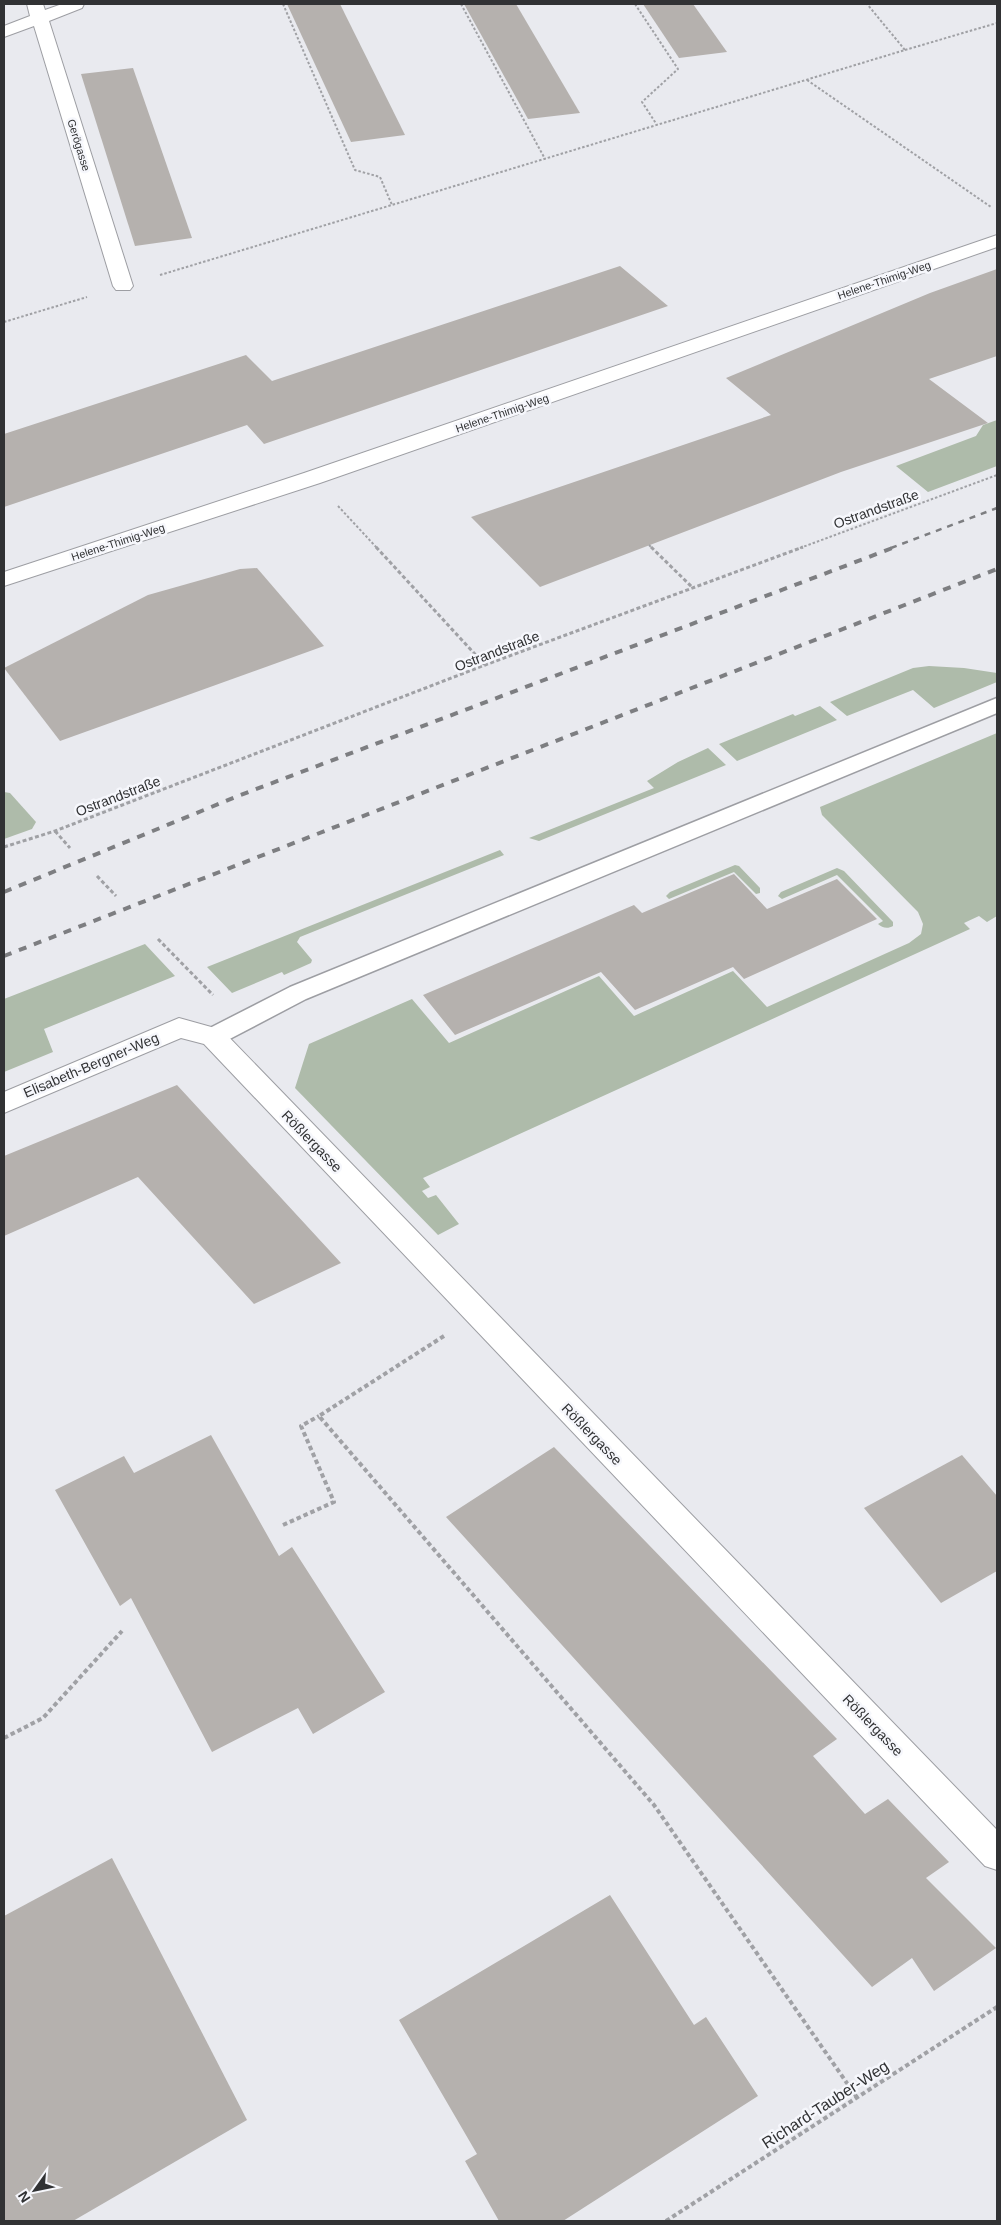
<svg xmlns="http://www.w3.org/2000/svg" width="1001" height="2225" font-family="Helvetica,sans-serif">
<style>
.green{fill:#aebbaa}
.building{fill:#b5b1ae}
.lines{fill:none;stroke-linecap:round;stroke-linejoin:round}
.lane-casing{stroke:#9d9ea3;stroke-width:3}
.street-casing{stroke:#9d9ea3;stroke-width:2}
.path-far2{stroke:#a0a1a5;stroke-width:2;stroke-dasharray:2.5 2;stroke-linecap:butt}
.path-far1{stroke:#a0a1a5;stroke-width:3;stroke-dasharray:4 2.5;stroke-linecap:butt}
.path{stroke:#a0a1a5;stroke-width:4;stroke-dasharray:4.5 3;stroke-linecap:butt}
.lane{fill:#fff;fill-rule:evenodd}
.street{fill:#fff;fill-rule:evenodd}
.rail-far1{stroke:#7d7e81;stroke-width:2.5;stroke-dasharray:6 6;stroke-linecap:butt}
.rail{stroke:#7d7e81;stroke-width:4;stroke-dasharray:8 8;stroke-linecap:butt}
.labels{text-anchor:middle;stroke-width:5;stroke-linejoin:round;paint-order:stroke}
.far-street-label{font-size:11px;fill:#313234;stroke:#f6f7fc}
.street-label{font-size:14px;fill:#313234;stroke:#f6f7fc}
.near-street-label{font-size:16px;fill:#313234;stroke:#f6f7fc}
</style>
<rect width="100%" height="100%" fill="#e9eaef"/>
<g class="green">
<polygon points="997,420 997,466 928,492 896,466 976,436 983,425"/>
<polygon points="929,666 964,668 997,673 997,682 934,708 913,690 847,716 830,702 913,668"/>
<polygon points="820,706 837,720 737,761 719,744 793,714 795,716"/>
<polygon points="997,733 997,916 987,922 979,916 964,923 970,929 423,1178 430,1187 422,1191 428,1198 436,1195 459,1224 438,1235 295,1088 309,1044 412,999 449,1043 599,976 634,1016 733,971 767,1007 909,943 921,934 923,924 918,912 822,815 820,807"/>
<polygon points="708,748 726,765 539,841 529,838 654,788 647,781 678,762"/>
<polygon points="4,792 10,793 36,822 32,829 4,839"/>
<polygon points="500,850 504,855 300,937 297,942 312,960 311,963 284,975 282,972 232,993 207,967"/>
<polygon points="735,865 739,866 760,888 760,893 756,894 734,872 669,899 666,896 670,892"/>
<path d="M837,868L844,871L893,922V926C888,929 882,928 878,924L883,921L837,875L782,899L778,896L781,892Z"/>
<polygon points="145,944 175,976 44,1029 53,1052 4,1072 4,999"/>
</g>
<g class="building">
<polygon points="287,4 340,4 405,135 351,142"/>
<polygon points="464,4 516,4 580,113 528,119"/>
<polygon points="643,4 693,4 727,52 679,58"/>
<polygon points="133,68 192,238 135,246 81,74"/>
<polygon points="620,266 668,306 264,444 247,425 4,507 4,434 246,355 272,381"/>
<polygon points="997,269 997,356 929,379 988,423 841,472 540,587 471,517 771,415 726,378 930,293"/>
<polygon points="257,568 324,646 60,741 4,668 148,595 240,569"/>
<polygon points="734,874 767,909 837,879 877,919 744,979 733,967 635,1010 601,972 455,1035 423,995 634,905 642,913"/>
<polygon points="177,1085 341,1263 254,1304 138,1177 4,1236 4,1156"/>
<polygon points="211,1435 279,1556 292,1547 385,1692 313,1734 298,1708 212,1752 131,1598 120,1606 55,1490 124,1456 134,1473"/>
<polygon points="554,1447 837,1739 813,1756 865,1814 888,1799 949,1862 926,1878 996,1948 934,1991 912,1958 872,1987 446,1517"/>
<polygon points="962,1455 997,1496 997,1571 941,1603 864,1508"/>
<polygon points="112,1858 247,2120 73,2221 4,2221 4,1916"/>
<polygon points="610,1895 694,2025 706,2017 758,2096 563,2221 499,2221 465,2161 477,2154 399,2020"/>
</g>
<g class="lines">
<defs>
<polygon id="lane" points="997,698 997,713 306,999 222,1043 213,1046 204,1043 201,1037 204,1031 290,987"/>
<g id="street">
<polygon points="27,4 43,4 45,10 62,4 84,4 82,8 49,21 133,286 130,290 116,290 113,286 34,26 4,37 4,26 30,16"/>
<polygon points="997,235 997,247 320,483 4,586 4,572 304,473"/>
<polygon points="179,1018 222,1030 997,1830 997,1870 985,1866 204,1044 181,1038 4,1113 4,1092"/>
</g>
</defs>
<use href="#lane" class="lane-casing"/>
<use href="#street" class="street-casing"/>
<g class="path-far2">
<polyline points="283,4 355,170 380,177 392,205"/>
<polyline points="461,4 545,159"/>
<polyline points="635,4 678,69 642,102 657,125"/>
<polyline points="905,50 997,23"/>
<polyline points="807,80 991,207"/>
<polyline points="160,275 905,50 867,4"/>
<polyline points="4,322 87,297"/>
<polyline points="338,506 377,548"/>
<polyline points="649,545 652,548"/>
<polyline points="800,548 997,475"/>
</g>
<g class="path-far1">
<polyline points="376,547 485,665"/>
<polyline points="651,547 693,588"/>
<polyline points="55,831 70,848"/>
<polyline points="4,847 55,831 485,665 803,547"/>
<polyline points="97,876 116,896"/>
<polyline points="158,939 213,995"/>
</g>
<g class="path">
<polyline points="444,1336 319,1416 654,1805 858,2099"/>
<polyline points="283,1525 334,1502 301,1426 319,1416"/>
<polyline points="4,1738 43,1718 122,1631"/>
<polyline points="666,2221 997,2007"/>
</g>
<use href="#lane" class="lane"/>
<use href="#street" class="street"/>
<polyline class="rail-far1" points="891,548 997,508"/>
<g class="rail">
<polyline points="4,892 238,796 895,547"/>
<polyline points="4,956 997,569"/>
</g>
</g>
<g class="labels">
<g class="far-street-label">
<text transform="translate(79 145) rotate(73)" y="4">Gerögasse</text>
<text transform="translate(884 280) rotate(-19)" y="4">Helene-Thimig-Weg</text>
<text transform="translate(502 413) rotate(-19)" y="4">Helene-Thimig-Weg</text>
<text transform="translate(118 542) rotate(-18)" y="4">Helene-Thimig-Weg</text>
</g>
<g class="street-label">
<text transform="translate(876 509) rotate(-20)" y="5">Ostrandstraße</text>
<text transform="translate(497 651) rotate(-21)" y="5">Ostrandstraße</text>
<text transform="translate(118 796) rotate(-21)" y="5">Ostrandstraße</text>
<text transform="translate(91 1065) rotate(-23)" y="5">Elisabeth-Bergner-Weg</text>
<text transform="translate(312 1141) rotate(46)" y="5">Rößlergasse</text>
<text transform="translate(592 1434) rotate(46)" y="5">Rößlergasse</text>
<text transform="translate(873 1725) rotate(46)" y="5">Rößlergasse</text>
</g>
<g class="near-street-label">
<text transform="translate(825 2104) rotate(-33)" y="6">Richard-Tauber-Weg</text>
</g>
</g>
<rect width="1001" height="2225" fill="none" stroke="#313234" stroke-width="10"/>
<g transform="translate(35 2190) rotate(237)" stroke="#f6f7fc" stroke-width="4" paint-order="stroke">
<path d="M0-4L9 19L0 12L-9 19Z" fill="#313234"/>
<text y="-8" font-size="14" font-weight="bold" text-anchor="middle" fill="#313234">N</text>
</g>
</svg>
